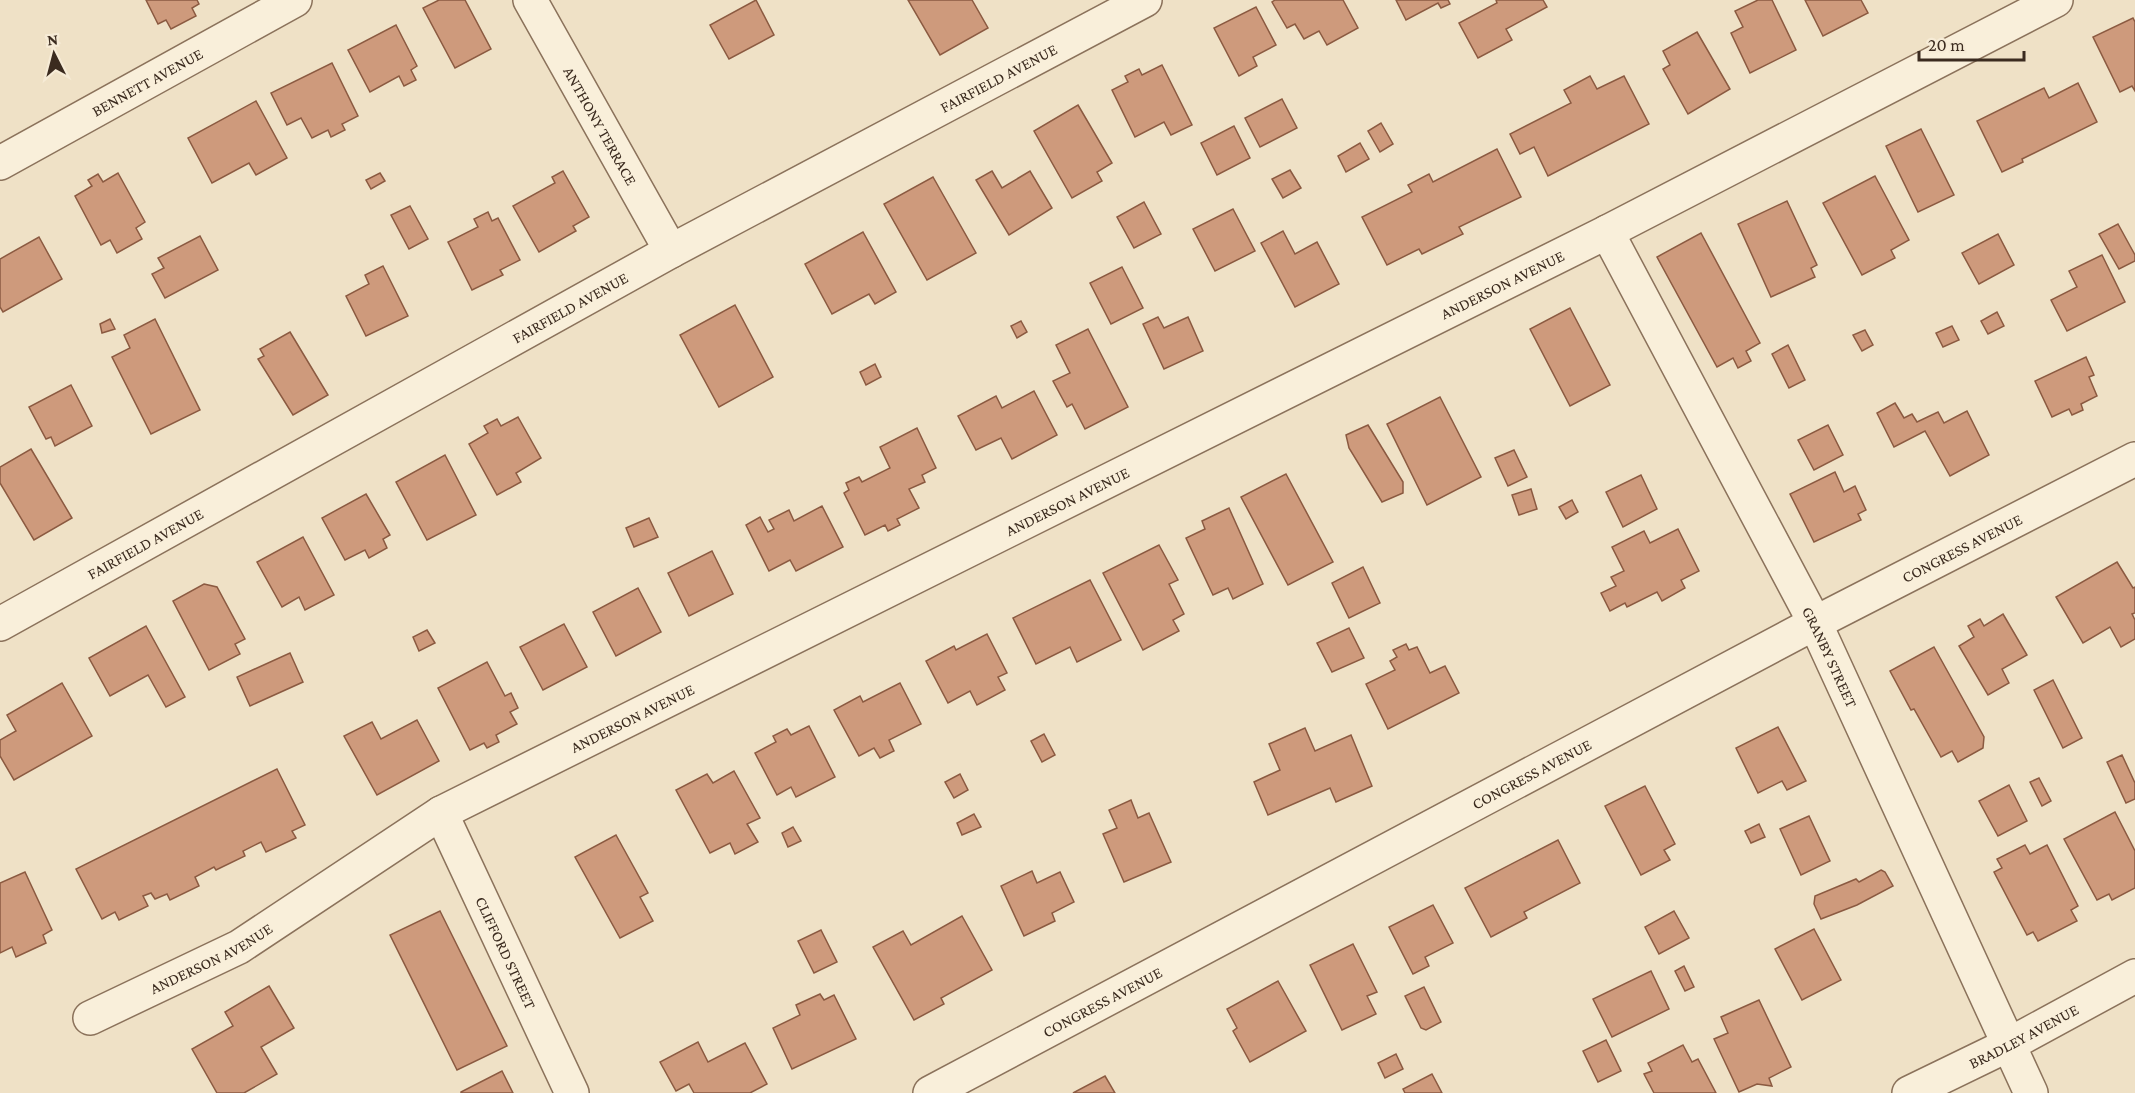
<svg xmlns="http://www.w3.org/2000/svg" width="2135" height="1093" font-family="'Crimson Pro',serif">
<style>
.building{fill:#ce9a7c;stroke:#8b5a41;stroke-width:1.5}
.lines{fill:none;stroke-linecap:round;stroke-linejoin:round}
.minor-casing{stroke:#8b725b;stroke-width:36}
.tertiary-casing{stroke:#8b725b;stroke-width:36}
.minor{stroke:#f9efda;stroke-width:33}
.tertiary{stroke:#f9efda;stroke-width:33}
.labels{text-anchor:middle;stroke-width:6;stroke-linejoin:round;paint-order:stroke}
.street-label{font-size:16px;fill:#3b2b1f;stroke:#f6ebd6}
</style>
<rect width="100%" height="100%" fill="#efe1c6"/>
<g class="building">
<polygon points="146,0 197,0 199,4 192,8 196,16 171,29 166,20 158,24"/>
<polygon points="439,0 465,0 491,49 455,68 423,8"/>
<polygon points="756,0 774,35 729,59 710,25"/>
<polygon points="908,0 972,0 988,28 940,55"/>
<polygon points="1275,0 1343,0 1358,28 1327,45 1319,31 1304,39 1295,24 1287,28 1272,2"/>
<polygon points="1396,0 1448,0 1450,4 1441,8 1438,3 1406,20"/>
<polygon points="1496,0 1543,0 1547,7 1506,29 1512,40 1478,58 1459,23 1497,3"/>
<polygon points="1758,0 1772,0 1796,50 1750,73 1731,33 1743,27 1735,11"/>
<polygon points="1805,0 1861,0 1868,13 1823,36"/>
<polygon points="1256,7 1276,45 1253,57 1257,66 1239,76 1214,28"/>
<polygon points="2133,18 2135,22 2135,91 2132,86 2120,92 2093,37"/>
<polygon points="396,25 417,66 411,70 416,80 404,86 399,76 370,92 348,50"/>
<polygon points="1697,32 1730,89 1688,114 1663,69 1670,65 1663,51"/>
<polygon points="332,63 358,116 342,124 345,130 331,137 328,130 312,138 301,118 287,125 271,93"/>
<polygon points="1162,65 1192,125 1171,135 1164,122 1135,137 1112,90 1128,82 1125,76 1139,69 1142,75"/>
<polygon points="1590,76 1597,89 1624,76 1649,124 1548,176 1534,147 1520,154 1510,134 1571,103 1564,90"/>
<polygon points="2078,83 2097,122 2022,159 2023,162 2002,172 1977,121 2044,88 2049,98"/>
<polygon points="1282,99 1297,128 1260,147 1245,118"/>
<polygon points="256,101 287,158 256,175 249,163 212,183 188,138"/>
<polygon points="1078,105 1112,163 1097,172 1102,181 1072,198 1034,131"/>
<polygon points="1381,123 1393,144 1380,152 1368,131"/>
<polygon points="1234,126 1250,158 1217,175 1201,143"/>
<polygon points="1921,129 1954,195 1918,212 1886,146"/>
<polygon points="1360,143 1369,159 1346,172 1338,156"/>
<polygon points="1497,149 1521,197 1459,227 1463,234 1422,254 1419,249 1387,265 1362,217 1412,192 1408,185 1429,174 1433,182"/>
<polygon points="1290,170 1301,188 1283,198 1272,179"/>
<polygon points="563,171 589,217 573,226 576,231 539,252 513,206 555,183 552,177"/>
<polygon points="992,171 1002,188 1030,171 1052,208 1009,235 976,180"/>
<polygon points="118,173 145,222 136,228 142,239 117,253 110,240 101,245 75,196 92,186 88,180 98,174 103,182"/>
<polygon points="380,173 385,181 371,189 366,180"/>
<polygon points="1875,176 1909,240 1891,250 1895,258 1862,275 1823,203"/>
<polygon points="933,177 976,253 927,280 884,204"/>
<polygon points="1787,201 1817,265 1811,268 1815,277 1771,297 1738,224"/>
<polygon points="1144,202 1161,234 1134,248 1117,217"/>
<polygon points="410,206 428,239 409,249 391,215"/>
<polygon points="1233,209 1255,251 1215,271 1193,229"/>
<polygon points="488,212 492,221 498,218 520,260 500,270 503,275 472,290 448,242 478,227 474,219"/>
<polygon points="2118,224 2135,255 2135,261 2119,269 2099,234"/>
<polygon points="1283,231 1295,254 1317,242 1339,284 1295,307 1261,243"/>
<polygon points="863,232 896,292 875,304 869,294 832,314 805,264"/>
<polygon points="1701,233 1760,343 1746,351 1751,361 1738,368 1733,358 1717,367 1657,257"/>
<polygon points="1998,234 2014,265 1979,284 1962,253"/>
<polygon points="200,236 218,270 165,298 152,274 164,268 158,258"/>
<polygon points="39,237 62,279 3,312 0,307 0,259"/>
<polygon points="2102,255 2125,302 2067,331 2051,300 2077,287 2069,271"/>
<polygon points="383,266 408,316 366,336 346,296 369,284 365,275"/>
<polygon points="1122,267 1143,308 1111,324 1090,283"/>
<polygon points="735,305 773,377 719,407 680,335"/>
<polygon points="1570,308 1610,385 1570,406 1530,329"/>
<polygon points="1997,312 2004,326 1988,334 1981,321"/>
<polygon points="1158,317 1164,328 1188,317 1203,351 1164,369 1143,324"/>
<polygon points="110,319 115,329 102,333 100,324"/>
<polygon points="155,319 200,410 151,434 112,357 130,348 124,335"/>
<polygon points="1021,321 1027,332 1017,338 1011,326"/>
<polygon points="1952,326 1959,340 1943,347 1936,333"/>
<polygon points="1088,329 1128,407 1085,429 1072,404 1067,407 1053,381 1070,373 1056,345"/>
<polygon points="1865,330 1873,345 1862,351 1853,335"/>
<polygon points="290,332 328,395 293,415 258,359 264,356 260,349"/>
<polygon points="1788,345 1805,380 1789,388 1772,354"/>
<polygon points="2086,357 2094,375 2089,377 2097,396 2081,404 2083,410 2072,415 2069,409 2052,417 2035,381"/>
<polygon points="875,364 881,377 866,385 860,372"/>
<polygon points="71,385 92,426 55,446 51,437 46,439 29,407"/>
<polygon points="1034,391 1057,435 1012,459 1001,438 976,450 958,416 996,396 1002,408"/>
<polygon points="1440,397 1481,477 1427,505 1387,424"/>
<polygon points="1895,403 1904,418 1912,414 1917,422 1938,412 1944,423 1967,411 1989,455 1950,476 1925,431 1894,447 1877,413"/>
<polygon points="518,417 541,458 516,473 521,482 497,495 469,444 488,433 484,426 497,419 501,426"/>
<polygon points="1368,425 1403,482 1403,493 1382,502 1349,448 1346,435"/>
<polygon points="1828,425 1843,455 1814,470 1798,440"/>
<polygon points="917,428 936,468 922,475 925,482 909,489 919,508 897,519 900,525 888,531 885,525 865,535 844,493 849,490 846,483 859,477 862,482 890,468 880,447"/>
<polygon points="31,449 72,518 34,540 0,483 0,467"/>
<polygon points="1514,450 1527,477 1508,486 1495,458"/>
<polygon points="445,455 476,515 427,540 396,482"/>
<polygon points="1835,472 1844,492 1855,486 1866,510 1858,514 1861,520 1814,542 1790,494"/>
<polygon points="1286,474 1333,562 1288,585 1241,497"/>
<polygon points="1641,475 1657,509 1623,527 1606,492"/>
<polygon points="1531,489 1537,509 1519,515 1512,495"/>
<polygon points="366,494 390,535 383,539 387,548 369,558 365,550 345,560 322,518"/>
<polygon points="1572,500 1578,512 1566,519 1559,507"/>
<polygon points="822,506 843,547 796,571 790,560 769,571 746,525 760,517 768,532 774,529 769,520 789,510 794,521"/>
<polygon points="1229,508 1263,584 1233,599 1228,588 1213,595 1186,538 1205,529 1202,521"/>
<polygon points="649,518 658,537 634,547 626,528"/>
<polygon points="1678,529 1699,571 1681,580 1685,588 1662,601 1657,592 1627,607 1625,603 1610,611 1601,593 1616,586 1611,577 1624,571 1612,547 1644,531 1650,543"/>
<polygon points="303,537 334,595 305,610 299,597 282,607 257,562"/>
<polygon points="1159,545 1178,580 1169,584 1184,614 1173,620 1179,631 1143,650 1103,573"/>
<polygon points="712,551 733,594 689,616 668,573"/>
<polygon points="2117,562 2133,588 2135,587 2135,613 2132,614 2135,620 2135,639 2121,647 2110,627 2083,643 2056,597"/>
<polygon points="1363,567 1380,603 1349,618 1332,583"/>
<polygon points="1090,580 1121,640 1077,662 1070,647 1036,664 1013,618"/>
<polygon points="204,584 217,587 245,639 235,644 240,654 209,670 173,601"/>
<polygon points="638,588 661,632 616,656 593,612"/>
<polygon points="2003,614 2027,655 2002,669 2009,683 1988,695 1959,646 1974,637 1968,626 1980,619 1984,626"/>
<polygon points="564,624 587,667 543,690 520,647"/>
<polygon points="146,626 185,697 166,707 148,675 110,696 89,658"/>
<polygon points="1349,628 1364,658 1332,672 1317,643"/>
<polygon points="427,630 435,643 419,651 413,637"/>
<polygon points="987,634 1007,673 998,677 1005,690 977,705 970,691 948,703 926,661 954,646 956,650"/>
<polygon points="1406,644 1409,650 1417,647 1430,673 1445,666 1459,693 1388,729 1366,684 1395,670 1390,661 1397,657 1393,650"/>
<polygon points="1934,647 1984,737 1983,748 1958,762 1952,751 1941,757 1914,709 1911,710 1890,671"/>
<polygon points="290,653 303,682 250,706 237,677"/>
<polygon points="487,662 505,696 511,693 518,708 510,712 517,724 496,735 499,742 487,748 484,743 470,750 438,688"/>
<polygon points="2053,680 2082,738 2063,748 2034,690"/>
<polygon points="62,683 92,736 14,780 0,756 0,740 16,731 7,715"/>
<polygon points="900,683 921,724 889,740 894,751 880,758 874,748 859,756 834,710 860,696 863,702"/>
<polygon points="417,720 439,761 377,795 344,736 372,722 381,739"/>
<polygon points="809,726 835,777 796,797 791,787 777,795 755,753 776,742 773,736 787,729 791,735"/>
<polygon points="1778,727 1806,781 1787,790 1782,781 1758,793 1736,748"/>
<polygon points="1305,728 1315,751 1351,735 1372,786 1336,802 1330,788 1268,815 1254,782 1280,770 1269,744"/>
<polygon points="1044,734 1055,755 1042,762 1031,741"/>
<polygon points="2122,755 2135,783 2135,799 2126,803 2107,762"/>
<polygon points="277,769 305,825 292,831 296,838 266,852 261,842 243,851 245,856 216,870 214,867 195,877 199,886 170,900 167,894 155,899 151,893 143,896 148,906 119,920 115,912 102,919 76,869"/>
<polygon points="734,771 760,818 747,824 758,842 735,854 730,843 710,853 676,790 707,774 713,783"/>
<polygon points="960,774 968,790 954,798 945,782"/>
<polygon points="2039,778 2051,801 2042,806 2030,782"/>
<polygon points="2009,785 2027,821 1998,836 1979,801"/>
<polygon points="1645,786 1675,844 1664,850 1670,860 1641,875 1605,806"/>
<polygon points="1131,800 1138,818 1149,813 1171,862 1124,882 1103,834 1117,828 1109,810"/>
<polygon points="2115,812 2135,851 2135,888 2112,900 2109,894 2097,900 2064,839"/>
<polygon points="974,814 981,827 962,835 957,823"/>
<polygon points="1809,816 1830,861 1801,875 1780,829"/>
<polygon points="1759,824 1765,837 1751,843 1745,831"/>
<polygon points="793,827 801,841 788,847 782,833"/>
<polygon points="616,835 648,893 640,897 653,921 620,938 575,857"/>
<polygon points="1558,840 1580,883 1524,912 1527,918 1491,937 1465,888"/>
<polygon points="2025,845 2030,854 2047,845 2078,906 2071,910 2077,921 2038,941 2033,932 2027,935 1994,872 2002,868 1997,859"/>
<polygon points="1881,870 1885,872 1893,886 1857,905 1821,919 1814,904 1815,896 1856,879 1859,882"/>
<polygon points="1032,871 1037,883 1060,872 1074,902 1052,913 1055,921 1024,936 1001,886"/>
<polygon points="25,872 52,930 43,935 46,943 16,957 12,947 0,953 0,883"/>
<polygon points="1433,905 1453,943 1425,957 1429,966 1413,974 1389,927"/>
<polygon points="440,911 507,1046 457,1070 390,935"/>
<polygon points="1674,911 1689,938 1659,954 1645,927"/>
<polygon points="962,916 992,970 941,998 944,1004 914,1020 873,947 903,931 911,945"/>
<polygon points="1814,929 1841,980 1802,1000 1775,949"/>
<polygon points="821,930 837,962 814,973 798,941"/>
<polygon points="1353,944 1377,992 1367,996 1376,1014 1342,1030 1310,965"/>
<polygon points="1684,966 1694,987 1685,991 1675,971"/>
<polygon points="1651,971 1669,1009 1612,1037 1593,999"/>
<polygon points="1278,981 1306,1031 1250,1062 1233,1031 1237,1028 1227,1009"/>
<polygon points="269,986 294,1028 261,1047 277,1074 244,1093 217,1093 192,1049 233,1026 225,1012"/>
<polygon points="1424,987 1441,1022 1426,1030 1421,1028 1405,996"/>
<polygon points="820,994 824,1000 834,995 856,1039 792,1069 773,1028 800,1015 796,1005"/>
<polygon points="1759,1000 1791,1067 1769,1078 1772,1086 1757,1084 1739,1092 1714,1039 1728,1033 1721,1017"/>
<polygon points="1606,1040 1621,1071 1598,1082 1583,1051"/>
<polygon points="698,1042 708,1062 745,1043 767,1084 750,1093 694,1093 689,1084 676,1091 660,1062"/>
<polygon points="1683,1045 1692,1062 1698,1059 1716,1093 1654,1093 1644,1074 1652,1071 1648,1063"/>
<polygon points="1396,1054 1403,1069 1385,1078 1378,1063"/>
<polygon points="502,1071 513,1093 461,1093 461,1092"/>
<polygon points="1432,1074 1442,1093 1405,1093 1403,1089"/>
<polygon points="1105,1076 1115,1093 1073,1093"/>
</g>
<g class="lines">
<defs>
<g id="minor">
<path id="s1" d="M530,0L671,251"/>
<path id="s2" d="M0,163L295,0"/>
<path id="s3" d="M1607,232L1815,623L2031,1093"/>
<path id="s4" d="M0,624L671,251L1145,0"/>
<path id="s5" d="M441,813L572,1093"/>
<path id="s6" d="M90,1018L239,947L441,813L1607,232L2056,0"/>
<path id="s7" d="M930,1093L1815,623L2135,459"/>
</g>
<g id="tertiary">
<path id="s8" d="M1909,1093L2008,1045L2135,976"/>
</g>
</defs>
<use href="#minor" class="minor-casing"/>
<use href="#tertiary" class="tertiary-casing"/>
<use href="#minor" class="minor"/>
<use href="#tertiary" class="tertiary"/>
</g>
<g class="labels">
<g class="street-label">
<text dy="6" stroke="none"><textPath href="#s4" startOffset="1138">FAIRFIELD AVENUE</textPath></text>
<text dy="6" stroke="none"><textPath href="#s2" startOffset="168">BENNETT AVENUE</textPath></text>
<text dy="6" stroke="none"><textPath href="#s1" startOffset="144">ANTHONY TERRACE</textPath></text>
<text dy="6" stroke="none"><textPath href="#s6" startOffset="1593">ANDERSON AVENUE</textPath></text>
<text dy="6" stroke="none"><textPath href="#s4" startOffset="652">FAIRFIELD AVENUE</textPath></text>
<text dy="6" stroke="none"><textPath href="#s6" startOffset="1107">ANDERSON AVENUE</textPath></text>
<text dy="6" stroke="none"><textPath href="#s4" startOffset="166">FAIRFIELD AVENUE</textPath></text>
<text dy="6" stroke="none"><textPath href="#s7" startOffset="1167">CONGRESS AVENUE</textPath></text>
<text dy="6" stroke="none"><textPath href="#s3" startOffset="480">GRANBY STREET</textPath></text>
<text dy="6" stroke="none"><textPath href="#s6" startOffset="621">ANDERSON AVENUE</textPath></text>
<text dy="6" stroke="none"><textPath href="#s7" startOffset="681">CONGRESS AVENUE</textPath></text>
<text dy="6" stroke="none"><textPath href="#s5" startOffset="154">CLIFFORD STREET</textPath></text>
<text dy="6" stroke="none"><textPath href="#s6" startOffset="135">ANDERSON AVENUE</textPath></text>
<text dy="6" stroke="none"><textPath href="#s7" startOffset="195">CONGRESS AVENUE</textPath></text>
<text dy="6" stroke="none"><textPath href="#s8" startOffset="128">BRADLEY AVENUE</textPath></text>
</g>
</g>
<g transform="translate(54 54) rotate(354)" stroke="#f6ebd6" stroke-width="4.5" paint-order="stroke">
<path d="M0-4.5L10 22L0 15L-10 22Z" fill="#3b2b1f"/>
<text y="-9" font-size="16" font-weight="bold" text-anchor="middle" fill="#3b2b1f">N</text>
</g>
<path d="M1919 51v9h105v-9" fill="none" stroke="#3b2b1f" stroke-width="3"/>
<text x="1928" y="51" font-size="18" fill="#3b2b1f" stroke="#f6ebd6" stroke-width="4.5" paint-order="stroke">20 m</text>
</svg>
